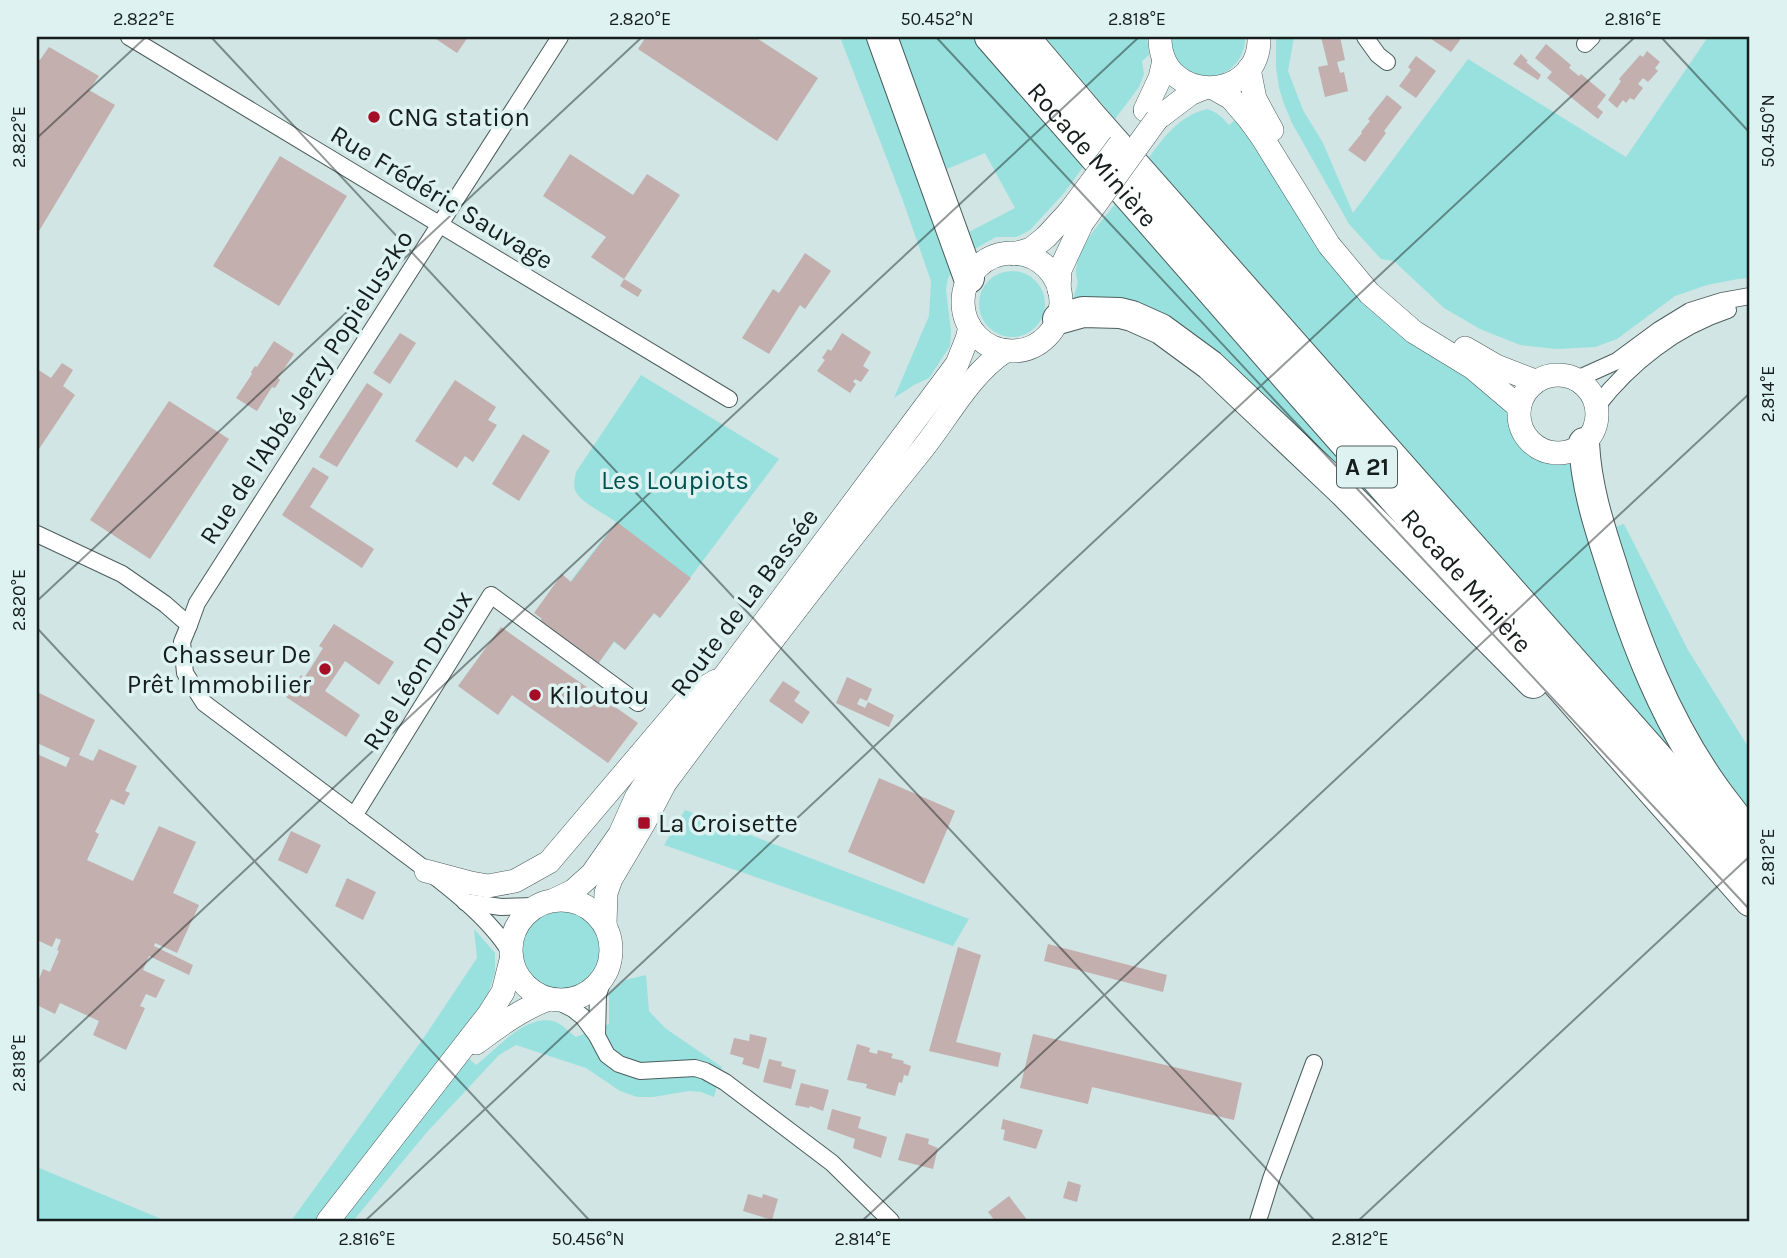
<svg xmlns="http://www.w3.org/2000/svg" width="1787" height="1258" font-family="Karla,sans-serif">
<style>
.green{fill:#99e1de}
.building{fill:#c2afae}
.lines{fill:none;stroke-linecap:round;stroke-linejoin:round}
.street-casing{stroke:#4b5d5c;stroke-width:18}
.secondary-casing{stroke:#4b5d5c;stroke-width:24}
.highway-casing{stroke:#4b5d5c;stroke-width:32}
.street{stroke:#fff;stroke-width:16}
.secondary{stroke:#fff;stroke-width:23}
.highway{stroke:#fff;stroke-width:30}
.secondary-bridge-casing{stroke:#4b5d5c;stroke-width:24;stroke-linecap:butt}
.secondary-bridge{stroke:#fff;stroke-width:23}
.ticks{fill:none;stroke:#151d1d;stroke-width:2;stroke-opacity:0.45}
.poi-dot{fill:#a60d26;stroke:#def3f1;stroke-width:2.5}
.labels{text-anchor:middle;stroke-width:7;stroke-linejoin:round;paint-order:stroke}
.shield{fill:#def3f1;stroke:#515d5d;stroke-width:2}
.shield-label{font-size:24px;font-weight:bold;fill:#151d1d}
.poi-label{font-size:26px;fill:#151d1d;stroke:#def3f1;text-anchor:start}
.street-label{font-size:26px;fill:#151d1d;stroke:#def3f1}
.park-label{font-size:26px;fill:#00514f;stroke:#def3f1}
.neatline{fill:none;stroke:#151d1d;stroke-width:2.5}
.ticks-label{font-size:18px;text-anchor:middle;fill:#151d1d}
</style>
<rect width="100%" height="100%" fill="#d0e5e4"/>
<g class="green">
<polygon points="840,37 871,37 955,267 948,278 946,290 951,332 950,346 929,378 914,385 894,398 929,316 931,281 902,198"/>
<polygon points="893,37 973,37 1083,167 1064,193 1030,230 1017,237 996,237 971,251 965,234 1015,208 985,153 940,172"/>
<polygon points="1045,37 1147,37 1149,55 1142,61 1144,74 1139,87 1115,119"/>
<path d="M1169,37H1245C1246,73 1201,92 1178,63C1172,57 1171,45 1169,37Z"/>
<polygon points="1276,37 1294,37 1288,71 1303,110 1323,143 1353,213 1468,59 1626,157 1708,37 1750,37 1750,278 1738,279 1707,285 1675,296 1617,339 1595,347 1556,349 1520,345 1480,329 1444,308 1394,261 1381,259 1349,224 1292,123 1284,104 1279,88 1276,67"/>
<path d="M1207,109C1217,112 1222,117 1229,125L1239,117L1313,228L1506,408C1509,417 1510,426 1514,435C1526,460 1553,465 1578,458L1678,759L1342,377L1148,159C1164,137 1179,116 1207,109Z"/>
<path d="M1115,204L1437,567L1276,409L1185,326L1176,328L1074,301C1073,293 1076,293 1077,286C1079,281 1075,275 1076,270C1078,245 1101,223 1115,204Z"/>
<circle cx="1012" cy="304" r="33"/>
<path d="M641,375L779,459L660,618L654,613L625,650L614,642L598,664L540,621L616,522C606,514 579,502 575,490C573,484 575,478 576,472Z"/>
<polygon points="1624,524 1688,650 1750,750 1750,818 1694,735 1672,686 1606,530"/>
<polygon points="685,810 969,919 953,946 664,845"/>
<circle cx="561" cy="950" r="42"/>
<path d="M474,929L495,953V972L485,1004L453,1044L476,1065C497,1049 524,1015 553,1021C561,1023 569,1032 576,1037L609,1024V994L625,980L646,975L649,1011L665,1028L722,1067L714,1097L701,1092L689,1091L653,1097H637L620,1091L586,1068L516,1045L499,1055L428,1131L353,1221H291L425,1036L477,958Z"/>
<polygon points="37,1167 166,1221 37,1221"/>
</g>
<g class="building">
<polygon points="433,37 468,37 457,53"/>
<polygon points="646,37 755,37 818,78 777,141 638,49"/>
<polygon points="1321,37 1340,37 1345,60 1337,62 1340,73 1344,72 1348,91 1325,97 1318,67 1328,65"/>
<polygon points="1428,37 1459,37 1460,40 1451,52"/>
<polygon points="1546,44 1571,65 1569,68 1579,76 1581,74 1606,95 1597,107 1603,112 1598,119 1547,78 1552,72 1535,58"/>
<polygon points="49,47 99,76 89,90 115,105 39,231 37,230 37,58 40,60"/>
<polygon points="1647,51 1660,62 1655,68 1658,71 1648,82 1643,78 1638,84 1643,88 1634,100 1630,98 1626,103 1623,100 1617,108 1608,100 1621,81 1619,79 1640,55 1643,57"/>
<polygon points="1521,54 1528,61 1526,62 1541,75 1538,80 1513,64"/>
<polygon points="1416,56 1436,71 1416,98 1399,86 1411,70 1408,67"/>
<polygon points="1387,95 1402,107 1384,131 1386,133 1365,162 1348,150 1362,133 1361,132 1370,121 1368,119"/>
<polygon points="570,154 633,195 647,174 680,195 624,279 642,290 638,297 620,286 624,279 591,257 606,237 543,196"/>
<polygon points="280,156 347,196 279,306 213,266"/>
<polygon points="805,253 831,271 805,309 800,305 769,354 742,338 773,289 779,293"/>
<polygon points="400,333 416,343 390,384 373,373"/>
<polygon points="842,333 871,352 863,366 869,370 861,382 855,379 853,382 856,384 850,393 817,371 825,360 822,358 828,349 831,351"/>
<polygon points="274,341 294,354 278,378 280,380 275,388 272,387 257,411 236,398 252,374 251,372 255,366 257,367"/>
<polygon points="62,363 73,370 63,386 75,395 37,452 37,369 51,378"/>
<polygon points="455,380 496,407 488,420 497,425 473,462 465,456 457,468 415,441"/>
<polygon points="367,383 383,394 337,467 319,457"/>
<polygon points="169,401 229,439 150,559 90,520"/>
<polygon points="523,434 550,451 519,501 492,484"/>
<polygon points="313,467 329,477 310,507 374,549 362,568 282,515"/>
<polygon points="617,522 691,578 660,618 654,613 625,650 614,641 598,664 540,621 542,619 534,613 562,574 571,582"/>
<polygon points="334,624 394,662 379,685 345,661 325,691 360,715 346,737 286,697 301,675 304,678 312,666 323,648 319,646"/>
<polygon points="501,627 638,723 608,763 512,695 498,715 458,686"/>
<polygon points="847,677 872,689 867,701 860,698 857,704 865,708 868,702 894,715 889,727 836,703"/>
<polygon points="783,681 800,692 794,701 810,712 802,724 769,701"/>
<polygon points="37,692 95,720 79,755 93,761 99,749 137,766 125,791 130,793 124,805 111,799 95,832 99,834 87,860 133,881 159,826 196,842 173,893 199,905 177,953 155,943 154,946 193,965 189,975 149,956 143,970 165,980 156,998 146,994 140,1006 145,1008 126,1050 93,1035 99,1021 60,1003 55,1014 37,1005 37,984 43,969 50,972 59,951 57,950 61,940 56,938 52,947 37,940 37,754 66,767 70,758 37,743"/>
<polygon points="879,778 955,811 924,884 848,852"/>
<polygon points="291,831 321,845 307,874 278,860"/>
<polygon points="347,878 376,892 363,920 335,906"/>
<polygon points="1048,944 1167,975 1163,992 1044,961"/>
<polygon points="958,947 981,955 956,1042 1001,1053 998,1067 929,1051"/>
<polygon points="750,1034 767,1038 759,1069 742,1064 744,1058 730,1054 734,1038 749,1041"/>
<polygon points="1033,1034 1242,1083 1234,1120 1092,1087 1088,1104 1020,1088"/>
<polygon points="857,1044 870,1048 869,1052 877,1054 878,1050 893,1054 891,1058 904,1061 903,1063 911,1066 908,1076 904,1075 902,1083 899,1082 895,1096 866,1088 867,1084 847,1080"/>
<polygon points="769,1059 782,1062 781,1066 796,1070 791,1089 763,1082"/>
<polygon points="801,1083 829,1090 823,1111 810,1106 809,1108 795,1105"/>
<polygon points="832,1109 861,1117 858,1128 887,1137 881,1158 853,1148 855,1139 827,1129"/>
<polygon points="1003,1119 1043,1130 1036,1149 1003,1140 1005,1130 1001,1129"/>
<polygon points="906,1133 929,1139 928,1144 938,1148 933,1169 898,1160"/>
<polygon points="1068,1181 1081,1185 1077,1202 1063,1198"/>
<polygon points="748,1194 762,1198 763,1194 778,1199 772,1220 743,1211"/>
<polygon points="1009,1196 1015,1204 1028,1221 995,1221 988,1212"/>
</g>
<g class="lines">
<defs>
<g id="street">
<polyline points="129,37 729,399"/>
<polyline points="1365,37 1378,55 1387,62"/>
<polyline points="1585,44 1592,37"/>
<polyline points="1577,379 1617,361 1659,330 1690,311 1722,301 1750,296"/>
<path d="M1597,406C1630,363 1676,327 1728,310"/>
<path d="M37,534L122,574L165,604L189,625L182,642L185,673L204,703C264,748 324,793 384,838C425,870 483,908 510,952"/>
<polyline points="189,625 197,603 560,37"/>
<polyline points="354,816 491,595 638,703"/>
<polyline points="465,902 501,907 535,906"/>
<polyline points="555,1000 573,1009 583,1017 597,1036 607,1055 619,1064 640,1071 695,1068 705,1071 725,1082 832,1163 891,1221"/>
<polyline points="597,1036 598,995 604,976"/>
<polyline points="1258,1221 1271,1179 1314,1063"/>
</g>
<g id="secondary">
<path d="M1160,37C1159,105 1261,104 1259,37"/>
<polyline points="1249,69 1255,99 1272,130"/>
<polyline points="1215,89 1231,98 1249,119 1262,137 1329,245 1369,293 1414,332 1473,368 1519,407"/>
<polyline points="1145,110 1160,78 1164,60"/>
<polyline points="1157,119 1190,94 1202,89"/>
<circle cx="1012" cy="302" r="49"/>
<polyline points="1014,254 1031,249 1046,237 1070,211"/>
<polyline points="1059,290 1060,270 1082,223"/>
<polyline points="1465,348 1496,366 1535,381"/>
<circle cx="1558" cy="414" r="39"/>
<polyline points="426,871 471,883 488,886 515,881 549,862 689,697 716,681"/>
<circle cx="561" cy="950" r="50"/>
<polyline points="554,900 573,891 592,874 620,834 636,798 652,773 957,364 967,339 970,327"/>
<path d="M605,925L606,893L611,879L644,823L665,783C748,671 832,561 920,452C948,418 968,376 1005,351"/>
<path d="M476,1043C499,1026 521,1009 549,999"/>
<polyline points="328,1221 489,1014 503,992 511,960"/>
</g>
<g id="highway">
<polyline points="882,37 969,278"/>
<path id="s1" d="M990,37L1314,408L1750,901"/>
<polyline points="1024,37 1091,116 1750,862"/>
<polyline points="1058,319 1083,312 1120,313 1132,316 1161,329 1210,365 1344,492 1533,683"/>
<path d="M1584,443C1586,485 1598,523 1611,563C1635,641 1665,719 1713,787C1722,800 1732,812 1742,825"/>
</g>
</defs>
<use href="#street" class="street-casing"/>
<use href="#secondary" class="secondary-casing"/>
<use href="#highway" class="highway-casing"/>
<use href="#street" class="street"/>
<use href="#secondary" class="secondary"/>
<use href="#highway" class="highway"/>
<defs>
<g id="secondary-bridge">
<polyline points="1070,211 1120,144"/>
<polyline points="1082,223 1157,119"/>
</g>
</defs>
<use href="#secondary-bridge" class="secondary-bridge-casing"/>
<use href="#secondary-bridge" class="secondary-bridge"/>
</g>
<path class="ticks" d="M211,37L1315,1221M936,37L1750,910M1661,37L1750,133M37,138L146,37M37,601L642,37M37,628L590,1221M37,1064L1139,37M365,1221L1635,37M862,1221L1750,393M1358,1221L1750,856"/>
<g class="poi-dot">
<circle cx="374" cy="117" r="7"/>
<circle cx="325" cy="669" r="7"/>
<circle cx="535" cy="695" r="7"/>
<rect x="637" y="816" width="14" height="14" rx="3.5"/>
</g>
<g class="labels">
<rect class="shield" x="1337" y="446.5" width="60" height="41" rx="5"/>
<g class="shield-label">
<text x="1367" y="475">A 21</text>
</g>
<g class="poi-label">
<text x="388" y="126">CNG station</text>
<text x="311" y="663" text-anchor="end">Chasseur De<tspan x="311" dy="30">Prêt Immobilier</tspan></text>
<text x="549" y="704">Kiloutou</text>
<text x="658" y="832">La Croisette</text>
</g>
<g class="street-label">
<text dy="9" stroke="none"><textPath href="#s1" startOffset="156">Rocade Minière</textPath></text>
<text transform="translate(442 197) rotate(31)" y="9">Rue Frédéric Sauvage</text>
<text transform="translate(306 387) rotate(-57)" y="9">Rue de l'Abbé Jerzy Popieluszko</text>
<text dy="9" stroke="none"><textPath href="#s1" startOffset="723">Rocade Minière</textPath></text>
<text transform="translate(744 602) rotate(-53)" y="9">Route de La Bassée</text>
<text transform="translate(417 670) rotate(-58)" y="9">Rue Léon Droux</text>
</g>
<g class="park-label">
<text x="675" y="489">Les Loupiots</text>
</g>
</g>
<rect width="1787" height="1258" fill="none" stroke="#def3f1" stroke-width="77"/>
<rect x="38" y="38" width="1710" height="1182" class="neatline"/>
<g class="ticks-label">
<text x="144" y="25">2.822°E</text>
<text x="640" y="25">2.820°E</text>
<text x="937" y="25">50.452°N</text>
<text x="1137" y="25">2.818°E</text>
<text x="1633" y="25">2.816°E</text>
<text transform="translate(1768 131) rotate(-90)" y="6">50.450°N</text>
<text transform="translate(19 137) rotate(-90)" y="6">2.822°E</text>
<text transform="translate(1768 394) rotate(-90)" y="6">2.814°E</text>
<text transform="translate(19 600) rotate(-90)" y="6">2.820°E</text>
<text transform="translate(1768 857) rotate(-90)" y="6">2.812°E</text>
<text transform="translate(19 1063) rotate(-90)" y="6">2.818°E</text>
<text x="367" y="1245">2.816°E</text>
<text x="588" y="1245">50.456°N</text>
<text x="863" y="1245">2.814°E</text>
<text x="1360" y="1245">2.812°E</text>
</g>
</svg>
